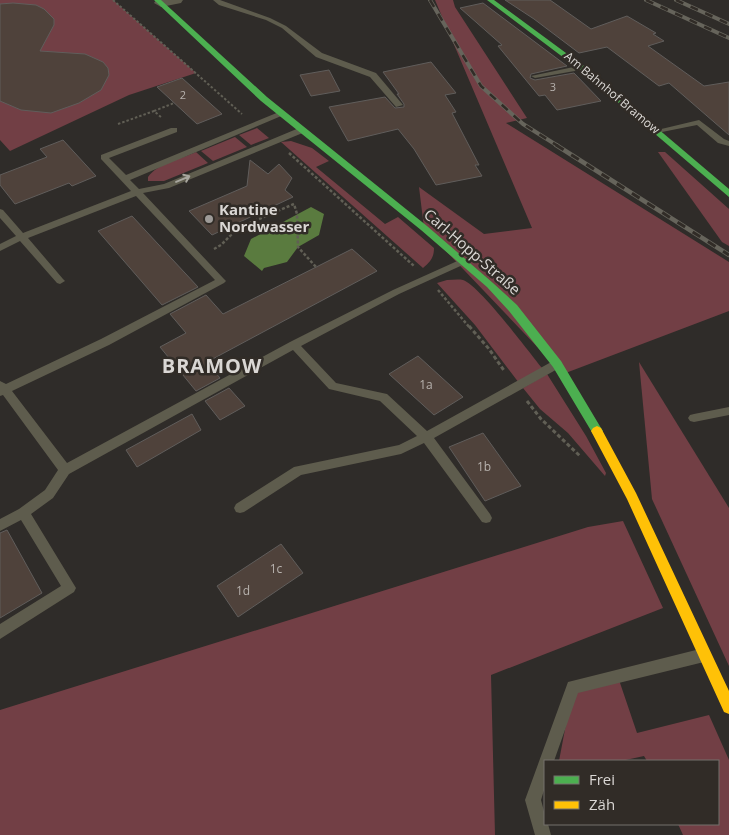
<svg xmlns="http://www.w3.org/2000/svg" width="729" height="835" font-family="'Open Sans',sans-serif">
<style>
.green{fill:#723f45}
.water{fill:#5a7b3f}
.building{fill:#4f423b;stroke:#605d5b}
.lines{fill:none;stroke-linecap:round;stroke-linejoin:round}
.path-far2{stroke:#615f55;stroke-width:2;stroke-dasharray:2.5 2;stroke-linecap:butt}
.path-far1{stroke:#615f55;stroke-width:2.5;stroke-dasharray:3 2;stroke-linecap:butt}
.path{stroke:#615f55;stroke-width:3;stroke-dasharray:4 2.5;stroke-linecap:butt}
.lane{fill:#5e5c4d;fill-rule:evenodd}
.street{fill:#5e5c4d;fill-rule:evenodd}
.fast{fill:#4caf50;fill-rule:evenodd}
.slow{fill:#ffc107;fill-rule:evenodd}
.rail-far1-casing{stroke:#66645b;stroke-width:4}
.rail-casing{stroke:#66645b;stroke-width:4.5}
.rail-far1{stroke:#312c27;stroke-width:2.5;stroke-dasharray:8;stroke-linecap:butt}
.rail{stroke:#312c27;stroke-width:3;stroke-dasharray:9;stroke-linecap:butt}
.oneway{stroke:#a8a69e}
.poi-dot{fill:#9e9b98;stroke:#312c27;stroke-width:2}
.labels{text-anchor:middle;stroke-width:5;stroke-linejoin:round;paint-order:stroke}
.far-number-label{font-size:11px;fill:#b7b2ae}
.far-street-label{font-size:12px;fill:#dad7d4;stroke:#312c27}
.number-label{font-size:12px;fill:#b7b2ae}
.poi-label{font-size:15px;font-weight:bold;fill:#dad7d4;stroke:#312c27;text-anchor:start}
.street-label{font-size:15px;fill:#dad7d4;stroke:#312c27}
.district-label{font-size:20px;font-weight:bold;letter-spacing:1px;fill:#dad7d4;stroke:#312c27}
</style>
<rect width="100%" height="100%" fill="#2f2c29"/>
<g class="green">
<polygon points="0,0 113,0 196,73 129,95 10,151 0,140"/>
<polygon points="435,0 453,0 455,7 527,118 506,123 729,262 729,311 563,374 424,228 419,187 484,234 532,228"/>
<polygon points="257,128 269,138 251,145 239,135"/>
<polygon points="235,137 247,147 213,161 201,151"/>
<path d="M291,141L312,148L329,161L316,167L385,224L398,217L434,248C434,258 430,262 423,268L281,142Z"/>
<path d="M196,152L208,163L164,181H148V177C158,163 181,159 196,152Z"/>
<polygon points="658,152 665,152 729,209 729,246 722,242"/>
<path d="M447,280C452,280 458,279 463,280C479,285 529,352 542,368L519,383L475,325L437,283Z"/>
<polygon points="639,362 729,508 729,666 652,499"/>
<polygon points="547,374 586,436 606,473 605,476 568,433 540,409 523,388"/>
<polygon points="623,521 663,608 491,675 495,835 0,835 0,710 588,527"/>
<polygon points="618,677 637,733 709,715 729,760 729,835 683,835 678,824 718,824 718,761 647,761 644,756 621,761 559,761 573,687"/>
</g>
<polygon class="water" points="311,207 324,214 319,235 298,247 287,262 264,268 262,271 244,256 251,239"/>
<g class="building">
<polygon points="505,0 550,0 591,29 627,16 656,33 653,34 664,41 648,46 704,86 729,82 729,135 669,83 659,86 607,47 579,53 534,19"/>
<polygon points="13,3 36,5 44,9 54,19 54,25 40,51 85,54 103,62 108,68 109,75 101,90 79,103 51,113 21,110 0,101 0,4"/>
<polygon points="483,3 567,66 531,74 530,78 535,80 574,73 601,101 557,110 545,95 539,96 498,46 502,45 460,8"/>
<polygon points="431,62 456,93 445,95 456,112 452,113 479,165 475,165 482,176 436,185 414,149 398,129 348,141 329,107 385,97 395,108 404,107 404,104 397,94 399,94 383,72"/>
<polygon points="329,70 340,91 311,96 300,75"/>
<polygon points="182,78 222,114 197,124 157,87"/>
<polygon points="63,140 96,176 72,186 69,183 15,204 0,185 0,175 47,157 40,149"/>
<polygon points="250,160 268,174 279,164 292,178 285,190 293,197 212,235 189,211 247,186"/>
<polygon points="132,216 198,287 162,305 98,231"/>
<polygon points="352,249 377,271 207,362 220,378 196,391 160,347 186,333 170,314 206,295 223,314"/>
<polygon points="418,356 463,397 434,415 389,374"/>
<polygon points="229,388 245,406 220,420 205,401"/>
<polygon points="192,414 201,430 137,467 126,450"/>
<polygon points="483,433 521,486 485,501 449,447"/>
<polygon points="7,530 42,593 0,618 0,533"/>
<polygon points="281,544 303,573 238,617 217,586"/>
</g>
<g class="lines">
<g class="path-far2">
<polyline points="113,0 242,114"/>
<polyline points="154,111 174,103"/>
<polyline points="118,124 154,111 162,118"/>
</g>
<g class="path-far1">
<polyline points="289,153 414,266"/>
<polyline points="214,249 221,245 238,228 294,204 297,214 298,247 316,267"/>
<polyline points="438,290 470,328"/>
</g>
<g class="path">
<polyline points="469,326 489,349 505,372"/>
<polyline points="527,401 541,419 580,456"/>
</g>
<g class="lane">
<polygon points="213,0 220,0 270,18 286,26 322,53 376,73 403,105 396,107 370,77 316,57 282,28 266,20 219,5"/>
<polygon points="583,65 587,67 586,69 535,78 531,76"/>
<polygon points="279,112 286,114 130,180 139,189 164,184 299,128 305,128 305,132 169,188 143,193 224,279 226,281 224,283 109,345 12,391 67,463 290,342 393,290 464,258 467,259 467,263 399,294 301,346 336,383 387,394 427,431 553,361 561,361 562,364 561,367 434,438 490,514 492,518 490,522 486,523 482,522 424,443 401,454 301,475 244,512 240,513 236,512 234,508 236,504 294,467 399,445 417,436 380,401 329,389 293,350 69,474 53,498 31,514 76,588 74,592 0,639 0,624 61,586 21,520 0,531 0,519 19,509 45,490 58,470 3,395 0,396 0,381 6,384 101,339 215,280 136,196 28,238 63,279 65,281 60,284 57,283 20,241 0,251 0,244 16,236 0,218 0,209 3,210 23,233 131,191 101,159 101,155 171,128 177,128 177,132 109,158 126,175"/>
<polygon points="699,120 724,139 729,141 729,146 718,143 697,125 657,133 653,131"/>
<polygon points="729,407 729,415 694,422 690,421 688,418 690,415 694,414"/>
<polygon points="704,648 709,650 711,655 709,660 704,662 578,693 554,761 545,761 545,787 541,800 545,815 545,824 548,824 551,835 535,835 525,800 568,682"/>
</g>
<polygon class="street" points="156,0 183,0 181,3 161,7 154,3"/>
<g class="fast">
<polygon points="154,0 161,0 267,97 427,226 493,283 517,305 561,361 601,428 603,431 601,434 593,434 553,367 509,311 487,287 421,230 261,101"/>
<polygon points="487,0 494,0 585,67 729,189 729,197 580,70"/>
</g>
<polygon class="slow" points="597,426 601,428 636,493 729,691 729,714 724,712 627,499 591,431 593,428"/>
<defs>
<g id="rail-far1">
<polyline points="430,0 481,86 523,124 558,146"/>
<polyline points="646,0 729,38"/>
<polyline points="676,0 729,24"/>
</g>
<polyline id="rail" points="556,145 729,255"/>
</defs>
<use href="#rail-far1" class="rail-far1-casing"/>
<use href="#rail" class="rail-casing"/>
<use href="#rail-far1" class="rail-far1"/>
<use href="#rail" class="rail"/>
</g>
<defs><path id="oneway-shaft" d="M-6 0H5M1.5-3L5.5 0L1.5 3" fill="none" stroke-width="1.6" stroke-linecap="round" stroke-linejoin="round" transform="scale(1.25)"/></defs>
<use class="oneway" href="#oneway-shaft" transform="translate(183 179) rotate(-23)"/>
<circle class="poi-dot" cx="209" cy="219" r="5"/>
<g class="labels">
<g class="far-number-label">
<text x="553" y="91">3</text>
<text x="183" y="99">2</text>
</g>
<g class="far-street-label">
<text transform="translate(612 93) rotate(40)" y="4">Am Bahnhof Bramow</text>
</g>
<g class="number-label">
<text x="426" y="389">1a</text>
<text x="484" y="471">1b</text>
<text x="276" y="573">1c</text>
<text x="243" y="595">1d</text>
</g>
<g class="poi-label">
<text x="219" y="215">Kantine<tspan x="219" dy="17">Nordwasser</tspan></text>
</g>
<g class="street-label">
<text transform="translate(472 252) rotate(41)" y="5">Carl-Hopp-Straße</text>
</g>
<g class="district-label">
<text x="212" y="373">BRAMOW</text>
</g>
</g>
<rect x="544" y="760" width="175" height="65" fill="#312c27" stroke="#75706c"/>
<rect x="554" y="776" width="25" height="8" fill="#4caf50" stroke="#75706c"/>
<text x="589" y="785" font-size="15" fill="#dad7d4">Frei</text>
<rect x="554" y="801" width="25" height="8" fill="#ffc107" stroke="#75706c"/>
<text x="589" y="810" font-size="15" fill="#dad7d4">Zäh</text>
</svg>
